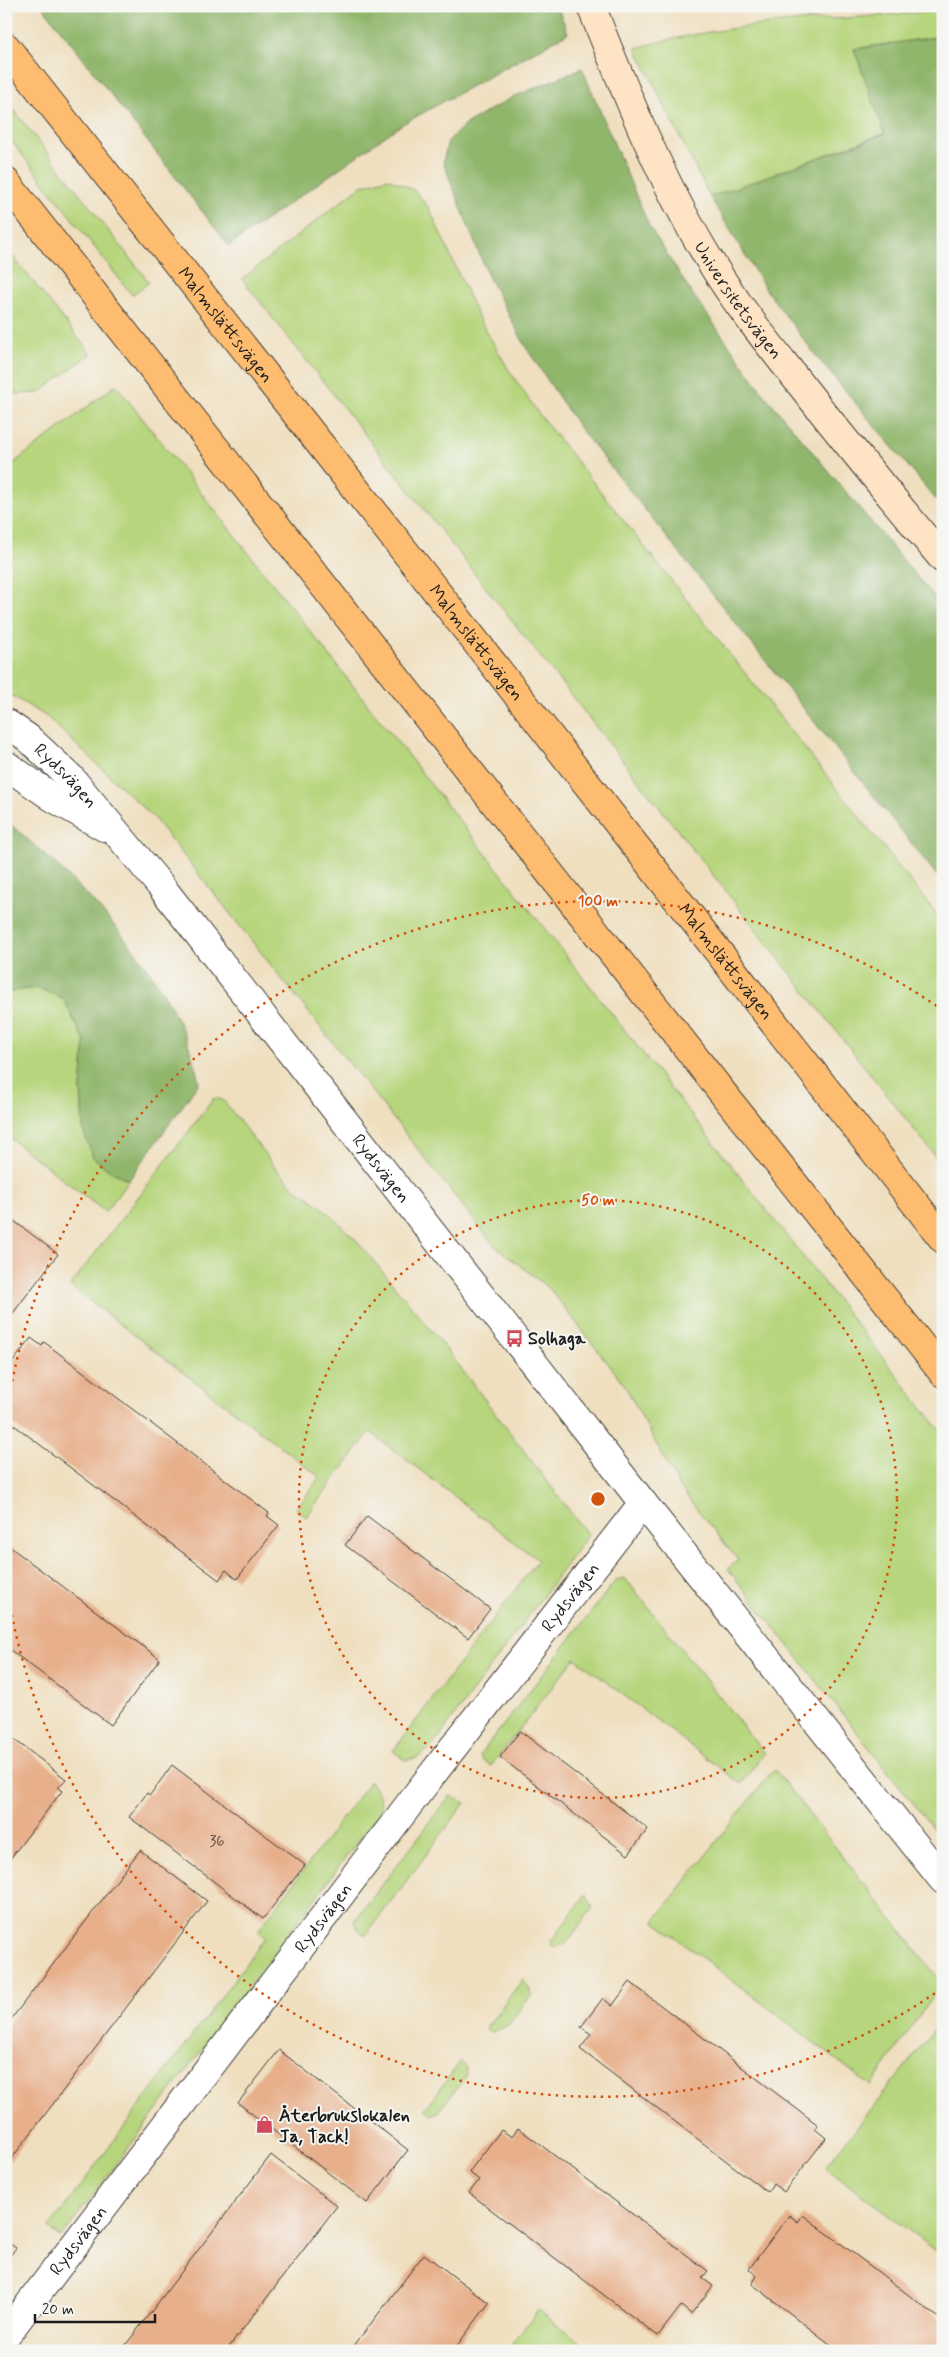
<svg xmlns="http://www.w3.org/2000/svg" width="949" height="2357" font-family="Mynerve,sans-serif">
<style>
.green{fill:#b6d57c;stroke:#69784c}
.forest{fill:#90b66c;stroke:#566944}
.building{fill:#e7af8a}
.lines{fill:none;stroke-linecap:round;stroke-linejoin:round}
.minor-casing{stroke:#3c3934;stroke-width:30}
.tertiary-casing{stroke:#3c3934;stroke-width:30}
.secondary-casing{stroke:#3c3934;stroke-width:30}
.motorway-casing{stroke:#3c3934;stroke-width:30}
.minor{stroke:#fff;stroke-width:28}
.tertiary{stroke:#fff;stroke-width:28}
.secondary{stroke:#fee4c5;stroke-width:28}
.motorway{stroke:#fdbc6f;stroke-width:28}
.ring{fill:none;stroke:#d4530e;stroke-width:2.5;stroke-dasharray:2.5 5}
.labels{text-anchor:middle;stroke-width:4;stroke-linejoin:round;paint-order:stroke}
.number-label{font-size:15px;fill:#4f4138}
.street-label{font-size:18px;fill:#1c1c1c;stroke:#f6f6f2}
.poi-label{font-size:18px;font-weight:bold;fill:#1c1c1c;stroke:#f6f6f2;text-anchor:start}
.centre{fill:#d4530e;stroke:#f6f6f2;stroke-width:2.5}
.ring-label{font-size:15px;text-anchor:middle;font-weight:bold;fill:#d4530e;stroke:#f6f6f2;stroke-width:4;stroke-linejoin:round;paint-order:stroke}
</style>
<rect width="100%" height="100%" fill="#f6f6f2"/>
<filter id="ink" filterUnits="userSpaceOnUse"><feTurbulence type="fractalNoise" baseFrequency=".02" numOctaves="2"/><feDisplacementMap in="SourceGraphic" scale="10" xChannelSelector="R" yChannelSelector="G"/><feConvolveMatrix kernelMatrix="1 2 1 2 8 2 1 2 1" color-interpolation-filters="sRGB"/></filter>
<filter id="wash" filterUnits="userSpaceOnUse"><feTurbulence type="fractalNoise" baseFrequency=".0096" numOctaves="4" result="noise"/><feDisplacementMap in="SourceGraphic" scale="20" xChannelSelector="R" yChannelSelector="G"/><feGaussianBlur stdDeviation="1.12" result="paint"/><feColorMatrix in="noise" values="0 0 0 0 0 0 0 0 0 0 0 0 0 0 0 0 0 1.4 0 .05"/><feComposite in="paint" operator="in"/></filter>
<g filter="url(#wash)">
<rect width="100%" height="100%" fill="#efdfbf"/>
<g class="green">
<path d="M943,11V36L854,49L885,133L710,197L636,48C736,20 840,20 943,11Z"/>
<polygon points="6,100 149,282 132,295 6,134"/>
<polygon points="388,178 414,190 429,208 478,317 509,370 538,413 943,922 943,1166 242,279 361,186"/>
<polygon points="6,248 91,354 39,393 13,394 6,391"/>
<polygon points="116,385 943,1434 943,1841 728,1569 738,1560 680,1488 624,1384 549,1288 494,1245 153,817 47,717 6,692 6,469"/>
<polygon points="37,988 63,998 85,1042 81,1088 83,1130 93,1157 110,1171 129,1180 105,1212 6,1135 6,992"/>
<polygon points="214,1098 223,1100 274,1166 294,1187 322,1207 356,1240 440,1341 588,1535 431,1748 417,1758 405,1760 393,1751 538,1560 370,1432 306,1517 296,1509 320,1477 70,1286"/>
<polygon points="625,1578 764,1753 741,1784 575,1658 491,1766 483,1761 480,1755 616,1580"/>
<polygon points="774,1769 942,1983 871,2086 654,1921"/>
<polygon points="370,1781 379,1795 382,1809 61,2238 49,2228 265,1938 258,1931"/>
<polygon points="450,1796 465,1803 365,1936 357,1928 354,1921"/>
<polygon points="586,1894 593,1907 566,1944 554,1947 550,1943"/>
<polygon points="523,1979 532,1994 507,2026 492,2032 485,2029"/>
<polygon points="943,2019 943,2256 825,2167"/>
<polygon points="461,2061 466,2067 467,2075 438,2112 432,2114 425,2109"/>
<polygon points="538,2310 592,2351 507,2351"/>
</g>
<g class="forest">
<polygon points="42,6 557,6 568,33 401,125 229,246"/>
<polygon points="943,36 943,508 817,357 767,291 710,197 885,134 854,49"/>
<polygon points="582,68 649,226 691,292 764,394 943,608 943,883 578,426 527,349 488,276 443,162 448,141 467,123 513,97"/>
<path d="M6,821C83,884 180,981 199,1083L129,1180L110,1171L93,1157L83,1130L81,1088L85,1042L63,998L37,988L6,992Z"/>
</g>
<g id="blocks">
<g class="building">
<polygon points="6,1215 58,1254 10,1317 6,1314"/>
<polygon points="31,1338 42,1346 44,1342 269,1513 267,1516 279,1525 237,1579 226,1570 219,1580 6,1419 6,1371"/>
<polygon points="367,1516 490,1609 468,1638 345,1545"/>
<polygon points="6,1544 160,1659 111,1725 6,1647"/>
<polygon points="520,1731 648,1829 628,1855 500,1757"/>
<polygon points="11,1737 66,1779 58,1788 62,1791 6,1864 6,1743"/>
<polygon points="172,1765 305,1865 263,1919 129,1817 147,1793 150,1795"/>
<polygon points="140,1850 207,1901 6,2166 6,2026"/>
<polygon points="630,1982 818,2125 815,2129 826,2138 784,2192 773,2184 767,2192 580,2049 591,2034 581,2027 603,1998 612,2006"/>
<polygon points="279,2050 408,2150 367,2203 238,2103"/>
<polygon points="518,2128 708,2271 702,2278 713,2286 691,2314 681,2306 658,2336 469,2193 479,2180 469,2172 501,2130 512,2137"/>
<polygon points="271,2155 337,2206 226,2351 121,2351"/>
<polygon points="789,2215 798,2222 803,2215 943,2321 943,2351 839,2351 752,2284 757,2276 749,2269"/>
<polygon points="6,2241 16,2248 6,2261"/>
<polygon points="424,2254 489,2303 453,2351 350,2351"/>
</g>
</g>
</g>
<g filter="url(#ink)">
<use href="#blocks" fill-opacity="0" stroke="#3c3934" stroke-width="1"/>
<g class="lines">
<defs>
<g id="minor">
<path id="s1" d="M6,2335L417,1794L643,1503"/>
</g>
<g id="tertiary">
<path id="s2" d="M6,723L28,738L71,778L160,885L643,1503L943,1880"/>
<polyline points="6,765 52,797 104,827"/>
</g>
<g id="secondary">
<path id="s3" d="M591,6C627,96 663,186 715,269C741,311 774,350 805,390C850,447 896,503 943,559"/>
</g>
<g id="motorway">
<path id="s4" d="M6,47L422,573L943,1239"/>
<polyline points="6,182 943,1373"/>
</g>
</defs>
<use href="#minor" class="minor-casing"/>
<use href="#tertiary" class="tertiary-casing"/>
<use href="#secondary" class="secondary-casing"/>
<use href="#motorway" class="motorway-casing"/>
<use href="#minor" class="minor"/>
<use href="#tertiary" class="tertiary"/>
<use href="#secondary" class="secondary"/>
<use href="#motorway" class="motorway"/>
</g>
</g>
<g class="ring">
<circle cx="598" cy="1499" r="299"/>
<path d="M941 1989A598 598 0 0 1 7 1587M7 1411A598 598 0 0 1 941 1009"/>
</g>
<defs>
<symbol id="bus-bare" viewBox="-9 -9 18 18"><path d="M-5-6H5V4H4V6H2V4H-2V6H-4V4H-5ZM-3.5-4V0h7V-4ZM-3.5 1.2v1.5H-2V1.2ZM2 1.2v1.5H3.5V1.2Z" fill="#d1495b" stroke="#f6f6f2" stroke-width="2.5" paint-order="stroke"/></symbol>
<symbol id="shop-bare" viewBox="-9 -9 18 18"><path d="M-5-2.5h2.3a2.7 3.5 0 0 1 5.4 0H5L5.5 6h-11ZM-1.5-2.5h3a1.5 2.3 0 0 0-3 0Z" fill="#d1495b" stroke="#f6f6f2" stroke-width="2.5" paint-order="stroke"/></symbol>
</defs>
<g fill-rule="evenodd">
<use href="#bus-bare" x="502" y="1326" width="25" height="25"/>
<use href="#shop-bare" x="252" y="2112" width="25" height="25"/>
</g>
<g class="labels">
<g class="number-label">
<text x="217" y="1846">36</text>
</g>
<g class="street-label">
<text dy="6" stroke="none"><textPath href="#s3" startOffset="330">Universitetsvägen</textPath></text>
<text dy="6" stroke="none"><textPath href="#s4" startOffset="354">Malmslättsvägen</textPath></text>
<text dy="6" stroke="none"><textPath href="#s4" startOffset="759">Malmslättsvägen</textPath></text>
<text dy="6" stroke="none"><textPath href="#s2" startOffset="80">Rydsvägen</textPath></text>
<text dy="6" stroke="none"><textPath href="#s4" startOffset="1164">Malmslättsvägen</textPath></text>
<text dy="6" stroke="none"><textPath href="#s2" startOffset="584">Rydsvägen</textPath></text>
<text dy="6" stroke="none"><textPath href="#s1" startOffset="929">Rydsvägen</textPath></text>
<text dy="6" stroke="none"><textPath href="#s1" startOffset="524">Rydsvägen</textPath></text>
<text dy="6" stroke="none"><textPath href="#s1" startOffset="119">Rydsvägen</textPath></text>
</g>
<g class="poi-label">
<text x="528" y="1344">Solhaga</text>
<text x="279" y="2121">Återbrukslokalen<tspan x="279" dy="21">Ja, Tack!</tspan></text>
</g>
</g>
<circle cx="598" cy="1499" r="8" class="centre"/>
<g class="ring-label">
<text x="598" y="906">100 m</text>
<text x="598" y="1205">50 m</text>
</g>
<rect width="949" height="2357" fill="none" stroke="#f6f6f2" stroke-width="25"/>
<path d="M35 2314v8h120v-8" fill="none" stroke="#1c1c1c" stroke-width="2.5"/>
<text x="42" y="2314" font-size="15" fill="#1c1c1c" stroke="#f6f6f2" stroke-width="4" paint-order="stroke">20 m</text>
</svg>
